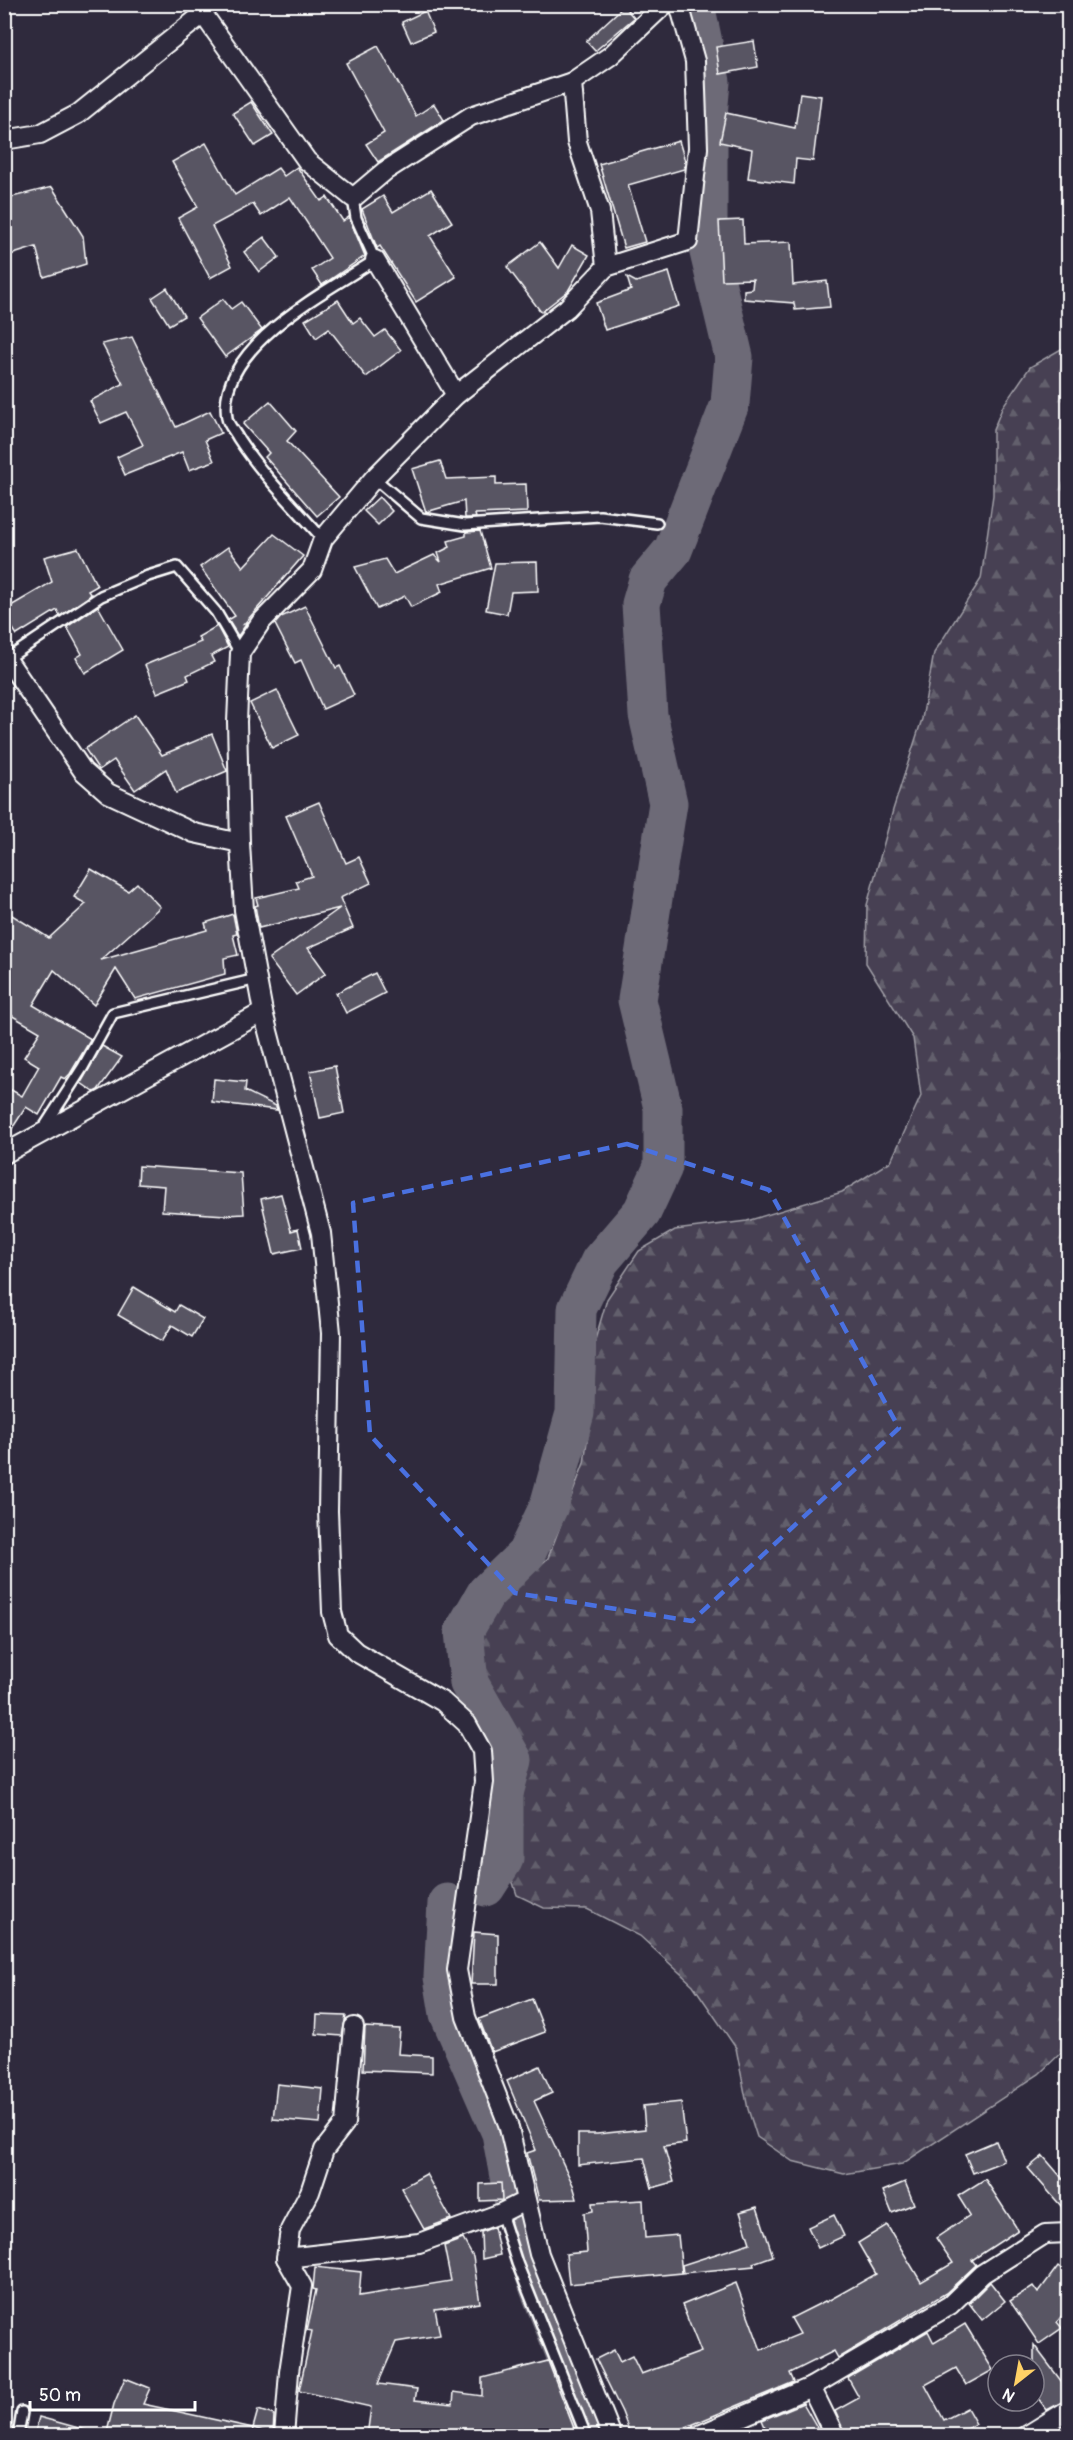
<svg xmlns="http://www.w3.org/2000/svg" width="1073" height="2440" font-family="Pangolin,sans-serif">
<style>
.forest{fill:url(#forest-firs);stroke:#a2a0a8;stroke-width:1.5}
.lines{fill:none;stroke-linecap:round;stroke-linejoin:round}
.river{stroke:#6d6a77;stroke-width:39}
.building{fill:#595564;stroke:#fff;stroke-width:1.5}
.service-casing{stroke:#fff;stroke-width:14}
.minor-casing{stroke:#fff;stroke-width:22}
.service{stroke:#2f2a3d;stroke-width:9}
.minor{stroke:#2f2a3d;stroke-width:18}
.marked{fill:none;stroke:#4a71e0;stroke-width:4.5;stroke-dasharray:12 8;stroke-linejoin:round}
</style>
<defs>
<pattern id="forest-firs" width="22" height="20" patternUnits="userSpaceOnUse" patternTransform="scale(1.5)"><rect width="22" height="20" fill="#464152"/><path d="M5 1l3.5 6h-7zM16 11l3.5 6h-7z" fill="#625e6c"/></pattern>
</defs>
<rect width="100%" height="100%" fill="#2f2a3d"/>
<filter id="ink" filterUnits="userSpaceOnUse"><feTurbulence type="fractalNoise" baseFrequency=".0167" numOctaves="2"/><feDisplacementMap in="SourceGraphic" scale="12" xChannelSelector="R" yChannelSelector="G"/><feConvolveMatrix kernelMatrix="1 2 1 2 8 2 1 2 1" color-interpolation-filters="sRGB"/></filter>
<g filter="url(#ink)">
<polygon class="forest" points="1068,345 1068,2046 1039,2074 902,2164 844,2174 792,2161 757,2137 748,2109 736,2048 693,1985 640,1936 587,1909 544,1908 517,1895 509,1870 517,1824 518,1796 526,1763 484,1676 475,1637 497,1603 528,1577 548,1558 584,1463 594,1391 595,1340 607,1299 639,1251 675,1230 747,1221 842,1192 891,1161 921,1096 913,1038 866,963 867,905 893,810 922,719 934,653 981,579 993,495 993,430 1003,406 1030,367"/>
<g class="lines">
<g class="river">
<polyline points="486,1887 504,1859 504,1793 513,1760 469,1683 464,1631 486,1593 526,1554 549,1506 575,1413 577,1309 600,1261 642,1212 663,1167 663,1108 637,1000 668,803 648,715 641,604 648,580 673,550 730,404 734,357 708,248 708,115 711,82 695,4"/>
<polyline points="447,1903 443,1977 449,2014 501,2133 517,2220 539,2288 595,2429 595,2436"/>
</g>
</g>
<g class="building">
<polygon points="624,6 634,18 595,51 586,41"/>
<polygon points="425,11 434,32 411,42 402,22"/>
<polygon points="754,41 758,67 720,74 716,47"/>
<polygon points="378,46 416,116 434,104 444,120 378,162 366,144 384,133 346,63"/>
<polygon points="800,93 821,96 813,161 796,159 794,184 748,178 752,149 720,142 726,113 795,128"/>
<polygon points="251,102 273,135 255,146 233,113"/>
<polygon points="679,141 685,161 684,169 628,185 645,242 624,248 599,164"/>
<polygon points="206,143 235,195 278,168 284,176 297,167 321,201 327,197 343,221 349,217 365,256 322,285 312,270 330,258 290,197 261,216 253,204 212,226 232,266 210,278 178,218 198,207 172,162"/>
<polygon points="52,187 83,236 86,264 44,277 36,247 4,257 4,199"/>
<polygon points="431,189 452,222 430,236 456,277 416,302 380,246 377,248 362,209 383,196 393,212"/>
<polygon points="743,220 744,244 791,242 793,285 827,281 830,307 795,310 794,303 744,299 744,290 752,289 753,279 722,280 719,221"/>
<polygon points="264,237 279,257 259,272 244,252"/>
<polygon points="540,242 559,268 572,245 589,255 568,291 541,312 507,267"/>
<polygon points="669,272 679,306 605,330 596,303 631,290 627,277 636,282"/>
<polygon points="167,288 184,316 169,325 152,298"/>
<polygon points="223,299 231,309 241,302 262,330 225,357 197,318"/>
<polygon points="338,300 353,323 360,318 375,337 385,330 401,350 366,377 329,329 316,338 305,320"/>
<polygon points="132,337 176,427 210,411 221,433 205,440 214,461 189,470 182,452 125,475 117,457 143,445 126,412 101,423 90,401 123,384 102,344"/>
<polygon points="270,401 296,431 287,441 339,497 317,516 265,457 269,453 243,424"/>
<polygon points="440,461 446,479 496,477 496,485 526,484 527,512 475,514 476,518 465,518 464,501 426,512 412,469"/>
<polygon points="379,497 392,511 378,525 364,511"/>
<polygon points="480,531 491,568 439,584 442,592 411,607 405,596 377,609 355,567 385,559 394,574 434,555 441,562 438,553 450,547 448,541 466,536 466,532"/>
<polygon points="274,534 303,556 244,624 247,623 238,636 228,620 235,616 200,567 228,547 243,567"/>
<polygon points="78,548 97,586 88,591 91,595 60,616 57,610 17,635 4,615 4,610 52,582 44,557"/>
<polygon points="537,562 538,591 511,592 507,614 486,610 495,563"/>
<polygon points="98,606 123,650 85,673 76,658 82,654 67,627"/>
<polygon points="305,606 336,668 340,666 354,695 323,709 301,660 295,663 275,624 281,617"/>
<polygon points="217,626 228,647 211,656 214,662 187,675 189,680 157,693 145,665 201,642 198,637"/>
<polygon points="277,690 299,735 272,748 250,703"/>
<polygon points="135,715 162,755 212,734 227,771 176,793 166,769 135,790 114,760 99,770 85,749"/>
<polygon points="319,802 346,863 359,857 371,883 340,898 353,928 308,948 326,973 296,995 269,959 340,908 259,928 255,906 258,905 256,898 299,888 296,881 312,876 286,816"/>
<polygon points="91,869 128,891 137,883 160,907 101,960 207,930 205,923 233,914 237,934 233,935 238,955 224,958 225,974 135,999 116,969 94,1005 54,970 33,1005 91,1039 70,1074 65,1079 61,1077 39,1115 26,1107 4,1141 4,1086 22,1096 39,1066 24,1057 40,1032 4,1011 4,910 49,938 86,904 74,897"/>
<polygon points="375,973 385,993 346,1013 336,993"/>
<polygon points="102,1046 122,1057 98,1090 94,1092 81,1083"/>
<polygon points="335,1066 344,1113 320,1118 310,1071"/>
<polygon points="214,1079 246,1082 245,1091 276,1106 277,1110 212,1102"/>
<polygon points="139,1166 241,1173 244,1214 226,1215 162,1211 164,1186 138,1184"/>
<polygon points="281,1194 291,1231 298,1229 302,1248 274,1254 261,1199"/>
<polygon points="134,1287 175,1312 179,1305 203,1319 192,1337 172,1325 162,1341 118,1315"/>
<polygon points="474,1932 498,1934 498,1984 471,1984"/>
<polygon points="532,1999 545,2032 492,2052 479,2019"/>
<polygon points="317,2015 346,2016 342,2036 316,2034"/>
<polygon points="365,2027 400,2029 398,2054 432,2056 432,2073 363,2070"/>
<polygon points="540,2066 552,2093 534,2101 573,2185 577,2199 539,2200 527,2153 536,2150 507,2081"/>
<polygon points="277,2084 323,2089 320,2123 273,2119"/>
<polygon points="681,2102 686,2143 664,2146 674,2182 652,2188 644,2158 578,2165 578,2134 597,2134 645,2129 643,2106"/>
<polygon points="996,2141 1004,2161 973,2173 965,2154"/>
<polygon points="1043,2156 1068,2185 1068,2214 1028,2168"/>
<polygon points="426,2174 451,2219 424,2229 401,2188"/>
<polygon points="985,2179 1018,2230 972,2260 976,2265 946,2293 838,2358 834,2351 790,2373 794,2382 665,2436 631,2436 622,2412 596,2359 614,2350 620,2362 632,2356 641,2374 701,2352 682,2305 736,2283 761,2350 800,2334 791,2318 825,2301 826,2302 876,2274 858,2243 887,2225 921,2282 953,2263 936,2238 970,2215 958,2196"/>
<polygon points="905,2182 914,2204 892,2213 883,2191"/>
<polygon points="501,2183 502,2200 480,2201 480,2184"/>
<polygon points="643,2200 645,2238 678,2235 682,2273 569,2284 566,2254 587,2252 584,2213 593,2211 592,2203"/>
<polygon points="757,2207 773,2256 753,2263 754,2266 683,2273 682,2265 750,2243 740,2212"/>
<polygon points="834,2215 844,2236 818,2248 808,2227"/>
<polygon points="494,2227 500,2255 482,2259 481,2232"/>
<polygon points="463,2239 473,2257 480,2303 435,2309 440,2335 396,2342 378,2384 417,2389 415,2400 453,2404 454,2392 482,2396 482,2378 548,2361 577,2436 367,2436 371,2407 299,2391 312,2331 307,2330 316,2290 313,2289 315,2267 361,2272 359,2296 451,2281 444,2246"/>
<polygon points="1058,2266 1068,2274 1068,2308 1057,2322 1062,2328 1039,2344 1010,2301 1033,2286 1038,2293"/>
<polygon points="990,2282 1005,2301 982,2320 969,2303"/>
<polygon points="965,2324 993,2370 966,2385 956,2368 925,2385 944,2420 967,2408 976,2424 955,2436 846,2436 835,2411 859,2398 848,2378 928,2331 934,2343"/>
<polygon points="1034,2345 1068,2390 1068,2399 1047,2410 1034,2393"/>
<polygon points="125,2378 150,2388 143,2404 253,2428 258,2410 274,2415 273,2434 253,2428 252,2436 106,2436 114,2404"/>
<polygon points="803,2403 822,2436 769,2436 762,2420"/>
<polygon points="39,2417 86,2430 86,2436 34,2436"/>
</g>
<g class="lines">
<defs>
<g id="service">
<polyline points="374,478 421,518 465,525 600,516 657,523"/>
<path d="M323,539C294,506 262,475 238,438C235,432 228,425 227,418C215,347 326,292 375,260L356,218L353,198"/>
<polyline points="7,659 101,596 148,576 177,567 216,612 240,653"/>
<polyline points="43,1129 83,1067 113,1013 257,979"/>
<polyline points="501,2213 517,2263 583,2428 584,2436"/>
<polyline points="18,2436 22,2412"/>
</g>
<g id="minor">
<polyline points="4,140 40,134 78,114 203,14 307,161 353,198 385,171 471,116 572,82"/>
<polyline points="375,260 456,395"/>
<polyline points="606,267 688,241 698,148 695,61 679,4"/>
<polyline points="4,655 83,771 108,793 194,833 240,843"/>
<polyline points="4,1154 263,1012"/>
<polyline points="286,2258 419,2243 501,2213 525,2201"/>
<polyline points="811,2387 835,2436"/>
<polyline points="284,2436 289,2372 302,2286 286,2258 290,2230 310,2192 324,2150 345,2123 354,2027"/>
<polyline points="612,2436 539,2254 508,2124 466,2017 457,1970 484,1782 482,1751 467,1724 443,1702 356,1652 338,1635 332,1612 328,1511 331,1333 321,1233 263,1012 244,910 240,843 237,722 240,653 261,622 312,570 323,539 374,478 456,395 567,308 606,267 600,211 577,142 572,82 610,56 665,4"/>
<polyline points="697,2436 811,2387 950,2305 982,2274 1045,2234 1068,2233"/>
<polyline points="1026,2436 1068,2410"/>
</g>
</defs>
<use href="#service" class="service-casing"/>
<use href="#minor" class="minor-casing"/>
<use href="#service" class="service"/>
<use href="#minor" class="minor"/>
</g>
</g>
<path class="marked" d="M627,1144L769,1190L899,1428L692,1621L515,1593L370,1435L353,1203Z"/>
<rect width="1073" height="2440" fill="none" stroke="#2f2a3d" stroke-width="24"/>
<rect x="12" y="12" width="1049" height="2416" fill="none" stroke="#fff" stroke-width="2" filter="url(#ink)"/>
<g transform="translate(1016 2383) rotate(211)"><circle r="28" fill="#2f2a3d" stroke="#827f8b" stroke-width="1.5"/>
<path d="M0-4.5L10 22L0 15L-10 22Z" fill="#ffd166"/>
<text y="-9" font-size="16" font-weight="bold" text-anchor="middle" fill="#ffffff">N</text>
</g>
<path d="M30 2401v9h165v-9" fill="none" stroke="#ffffff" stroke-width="3"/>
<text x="39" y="2401" font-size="18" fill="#ffffff" stroke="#2f2a3d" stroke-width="4.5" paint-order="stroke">50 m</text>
</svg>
